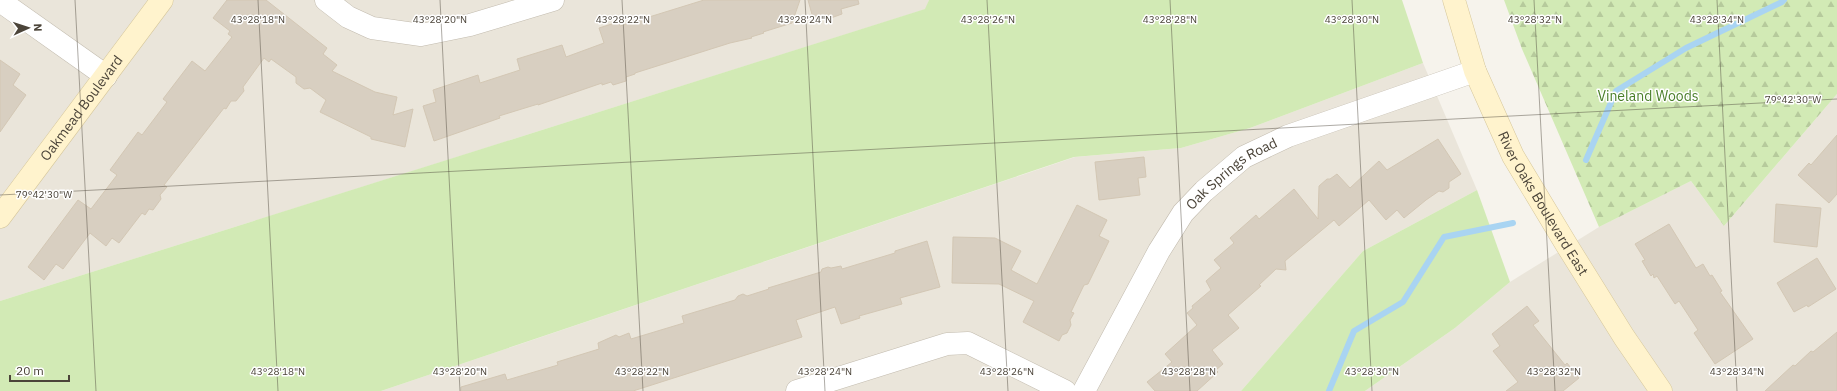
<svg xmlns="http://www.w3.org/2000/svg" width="1837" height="391" font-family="'IBM Plex Sans',sans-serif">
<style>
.residential{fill:#eae5da}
.forest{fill:url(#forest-firs)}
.green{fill:#d2eab5}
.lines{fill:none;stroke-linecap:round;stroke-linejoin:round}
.stream{stroke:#a9d4f2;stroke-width:6}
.building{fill:#d8cfc1;stroke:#d3c7b4}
.street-casing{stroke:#c2bbae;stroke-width:23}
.secondary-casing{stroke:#d6c79b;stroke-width:23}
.street{stroke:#fff;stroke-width:22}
.secondary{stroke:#fff3cd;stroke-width:22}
.ticks{fill:none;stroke:#4b4439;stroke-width:1;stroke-opacity:0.45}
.labels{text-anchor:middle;stroke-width:3;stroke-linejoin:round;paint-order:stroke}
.park-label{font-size:14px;fill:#4a7f2a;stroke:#fff}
.street-label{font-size:14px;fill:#4b4439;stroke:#fff}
.ticks-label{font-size:10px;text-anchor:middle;fill:#4b4439;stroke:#fff;stroke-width:3;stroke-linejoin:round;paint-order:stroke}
</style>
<defs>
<pattern id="forest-firs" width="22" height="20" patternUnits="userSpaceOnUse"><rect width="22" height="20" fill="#d2eab5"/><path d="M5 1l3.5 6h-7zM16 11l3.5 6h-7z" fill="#b6ca9c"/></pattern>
</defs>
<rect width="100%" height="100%" fill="#f6f3ec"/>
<g class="residential">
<polygon points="0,0 929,0 926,9 0,301"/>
<polygon points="1423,63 1477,190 1363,251 1241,391 381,391 1075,157 1181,148 1250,128"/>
<polygon points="1837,94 1837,391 1365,391 1455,328 1510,282 1599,227 1691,181 1724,226"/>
</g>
<polygon class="forest" points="1504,0 1837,0 1837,94 1724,226 1691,181 1599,227 1522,49"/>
<g class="green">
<polygon points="929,0 1402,0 1423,63 1250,128 1181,148 1074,157 381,391 0,391 0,301 925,9"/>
<polygon points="1477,190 1510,282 1455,328 1365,391 1241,391 1363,251"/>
</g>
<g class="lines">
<g class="stream">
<polyline points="1586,160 1616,91 1686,48 1782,2 1784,0"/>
<polyline points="1329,391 1354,331 1403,302 1444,237 1513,223"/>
</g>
</g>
<g class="building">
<polygon points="227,0 266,0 327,48 323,54 337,65 332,71 375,92 397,97 393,115 413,109 405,147 371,139 371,137 320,112 326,100 310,88 304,89 296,83 296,77 271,59 269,62 264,58 243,87 244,91 236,101 231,101 226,109 224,108 164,185 167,187 160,195 161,199 153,210 149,209 145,215 142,213 119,243 112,238 106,246 90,233 63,269 56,264 44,280 28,267 78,200 91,209 117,175 110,170 138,132 142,135 167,102 163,99 192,61 205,71 232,37 228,34 230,31 213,18"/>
<polygon points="704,0 800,0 792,23 763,32 764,33 751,37 752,38 730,43 635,73 635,74 626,77 626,81 613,85 611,82 602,85 602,83 538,105 538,104 499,116 500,118 434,141 423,106 436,102 433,90 478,75 480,83 520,70 517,59 562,45 566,57 604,43 599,28 618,22 620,26"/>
<polygon points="808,0 858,0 859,4 841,9 842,14 828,19 827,14 813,18"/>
<polygon points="0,60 20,74 13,85 26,95 0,132"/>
<polygon points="1837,135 1837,194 1829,203 1798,175 1809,163 1811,165"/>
<polygon points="1438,139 1461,174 1449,182 1449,188 1443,192 1439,191 1426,200 1404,218 1397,210 1386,220 1369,200 1339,226 1334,220 1285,261 1286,270 1276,269 1259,285 1261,286 1228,315 1239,328 1212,350 1223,364 1216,370 1218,372 1197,391 1155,391 1147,382 1172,362 1165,354 1197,325 1187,313 1193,308 1192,306 1211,290 1206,281 1221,268 1214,260 1234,243 1230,238 1256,215 1259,219 1294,189 1318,219 1319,186 1327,179 1330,179 1337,174 1350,188 1379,161 1387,170"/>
<polygon points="1144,157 1146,177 1138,178 1140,195 1099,200 1095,162"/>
<polygon points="1776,204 1821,208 1817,247 1774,242"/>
<polygon points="1077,205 1107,220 1099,236 1109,241 1088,284 1084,285 1071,312 1074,313 1070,320 1071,325 1067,333 1062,335 1059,341 1023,322 1034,301 999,284 952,283 953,237 995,238 1021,251 1011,270 1037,284"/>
<polygon points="1669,224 1696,268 1703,264 1710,276 1712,275 1722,291 1720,292 1753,339 1715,364 1694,333 1698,330 1679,301 1675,304 1657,276 1654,278 1653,274 1651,276 1642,261 1645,260 1635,244"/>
<polygon points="927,241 940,287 900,298 902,304 859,316 860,318 841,324 835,307 796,320 802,337 633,391 461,391 461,387 505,374 507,380 558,365 557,362 599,349 598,343 616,335 619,337 629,333 631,339 684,323 682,316 735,300 738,296 743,294 747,296 769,289 768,288 821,272 822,269 828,267 831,268 841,266 842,269 895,253 895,251"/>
<polygon points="1817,258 1836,289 1808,307 1807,305 1794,312 1777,283"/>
<polygon points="1527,306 1539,321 1533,325 1565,365 1567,363 1579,378 1563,391 1506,391 1518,382 1493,351 1500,346 1492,334"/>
<polygon points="1837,332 1837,391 1765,391 1793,365 1795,366 1811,351 1813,352"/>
</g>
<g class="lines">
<defs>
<g id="street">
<polyline points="326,0 348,17 372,28 421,35 470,25 553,0"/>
<polyline points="0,1 106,76"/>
<polyline points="797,391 947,344 968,343 1065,391"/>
<path id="s1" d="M1084,391L1159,251L1183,213L1204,191L1244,157L1288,136L1475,71"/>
</g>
<g id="secondary">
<path id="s2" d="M1454,0L1475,71L1513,156L1566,244L1624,337L1661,391"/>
<path id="s3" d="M0,217L162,0"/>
</g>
</defs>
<use href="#street" class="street-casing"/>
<use href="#secondary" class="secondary-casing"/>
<use href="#street" class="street"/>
<use href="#secondary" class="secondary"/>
</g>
<path class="ticks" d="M75,0L96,391M258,0L278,391M440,0L460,391M622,0L643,391M805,0L825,391M987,0L1008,391M1170,0L1190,391M1352,0L1372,391M1534,0L1555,391M1717,0L1737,391M0,195L1837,99"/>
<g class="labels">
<g class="park-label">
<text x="1648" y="101">Vineland Woods</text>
</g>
<g class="street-label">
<text dy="5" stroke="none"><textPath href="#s3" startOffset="136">Oakmead Boulevard</textPath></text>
<text dy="5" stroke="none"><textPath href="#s1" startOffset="267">Oak Springs Road</textPath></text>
<text dy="5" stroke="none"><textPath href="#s2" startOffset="223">River Oaks Boulevard East</textPath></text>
</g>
</g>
<g class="ticks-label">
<text x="258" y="23">43°28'18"N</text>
<text x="440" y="23">43°28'20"N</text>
<text x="623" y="23">43°28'22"N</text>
<text x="805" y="23">43°28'24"N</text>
<text x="988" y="23">43°28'26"N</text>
<text x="1170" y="23">43°28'28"N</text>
<text x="1352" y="23">43°28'30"N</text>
<text x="1535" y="23">43°28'32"N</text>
<text x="1717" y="23">43°28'34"N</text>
<text x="1793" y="103">79°42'30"W</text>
<text x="44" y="198">79°42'30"W</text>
<text x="278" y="375">43°28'18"N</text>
<text x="460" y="375">43°28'20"N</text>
<text x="642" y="375">43°28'22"N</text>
<text x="825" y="375">43°28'24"N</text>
<text x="1007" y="375">43°28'26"N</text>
<text x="1189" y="375">43°28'28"N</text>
<text x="1372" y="375">43°28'30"N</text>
<text x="1554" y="375">43°28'32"N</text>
<text x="1737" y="375">43°28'34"N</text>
</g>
<g transform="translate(28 28) rotate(87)" stroke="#ffffff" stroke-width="3" paint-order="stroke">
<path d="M0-3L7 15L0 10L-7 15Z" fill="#4b4439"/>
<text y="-6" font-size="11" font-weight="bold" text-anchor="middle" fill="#4b4439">N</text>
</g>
<path d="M10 375v6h59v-6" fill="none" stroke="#4b4439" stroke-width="2"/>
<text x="16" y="375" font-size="12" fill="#4b4439" stroke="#ffffff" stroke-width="3" paint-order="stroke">20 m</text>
</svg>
